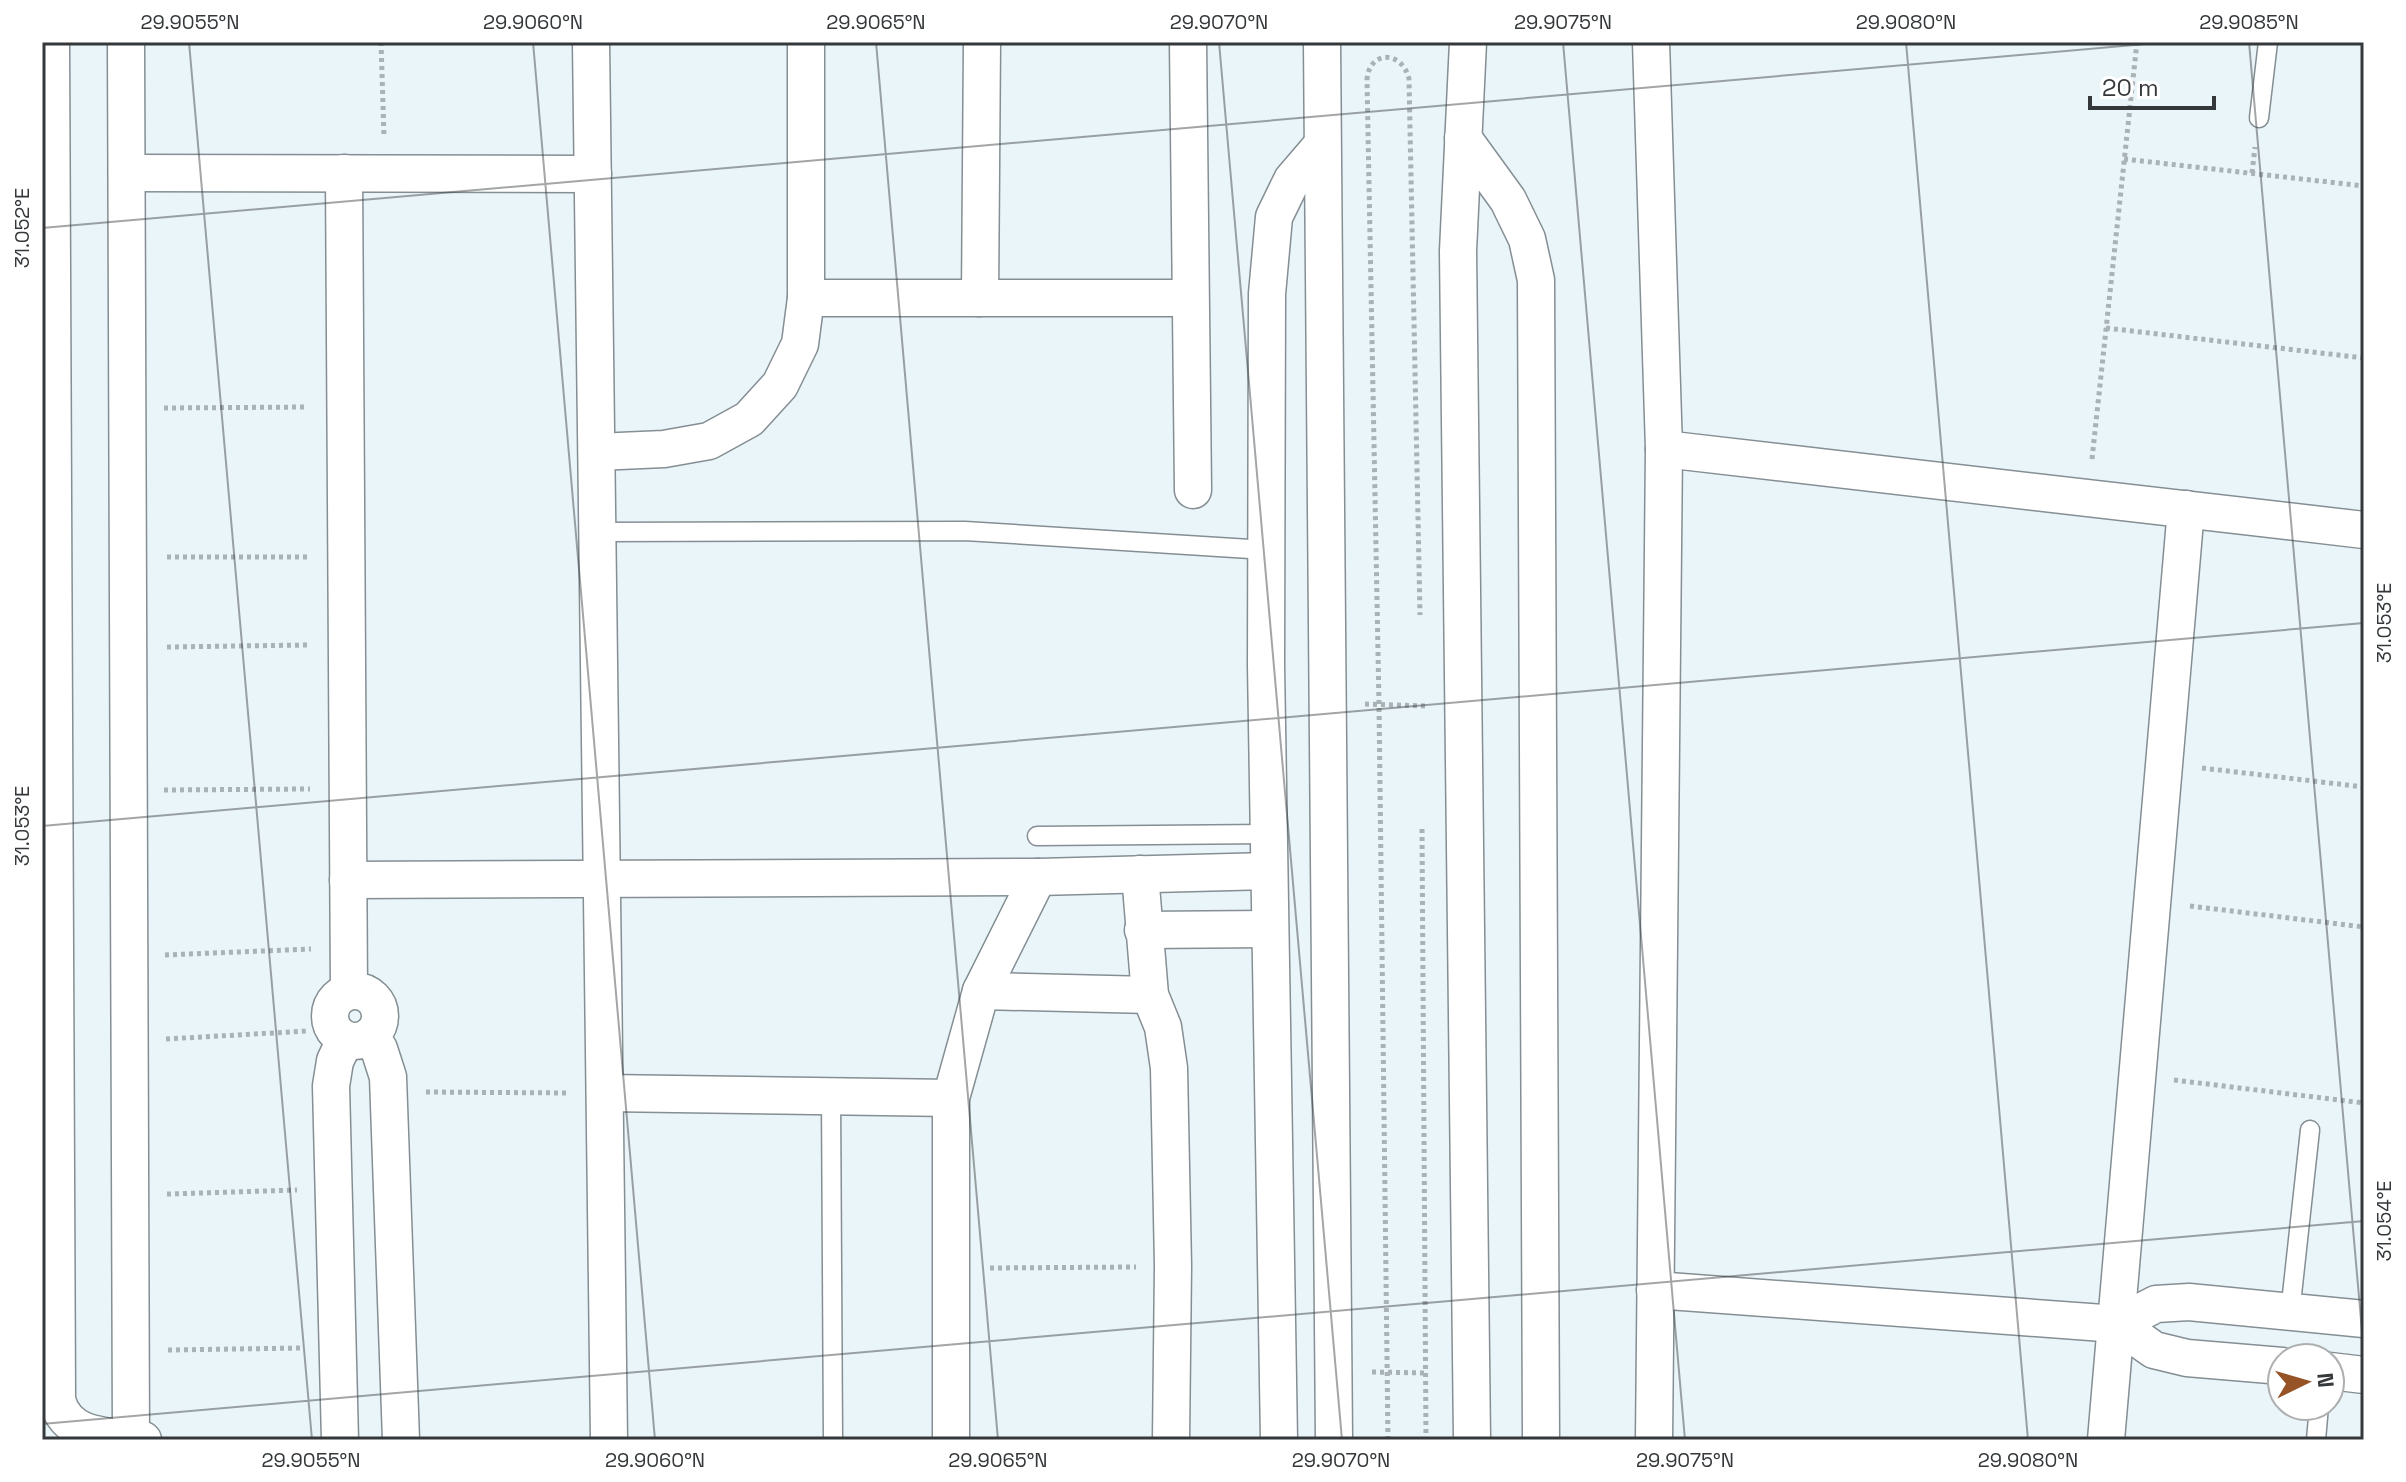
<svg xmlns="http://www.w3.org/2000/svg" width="2406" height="1482" font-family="'Space Grotesk',sans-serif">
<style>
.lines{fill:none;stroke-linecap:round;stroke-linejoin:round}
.lane-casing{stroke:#848e93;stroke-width:21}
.street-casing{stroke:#848e93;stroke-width:39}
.path{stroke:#a9b2b5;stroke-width:5;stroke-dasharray:4 4;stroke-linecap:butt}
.lane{stroke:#fff;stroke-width:18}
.street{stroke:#fff;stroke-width:36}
.ticks{fill:none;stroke:#34383a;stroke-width:2;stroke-opacity:0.45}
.neatline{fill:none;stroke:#34383a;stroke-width:3}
.ticks-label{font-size:20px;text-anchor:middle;fill:#34383a}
</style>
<rect width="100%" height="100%" fill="#eaf5fa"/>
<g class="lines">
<defs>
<g id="lane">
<polyline points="2259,118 2268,42"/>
<polyline points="598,532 965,531 1266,550"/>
<polyline points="1037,836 1268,834"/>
<polyline points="831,1096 833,1440"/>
<polyline points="2290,1313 2310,1130"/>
<polyline points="2316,1440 2319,1406"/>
</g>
<g id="street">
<path d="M51,42L57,1400C67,1439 109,1436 143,1440"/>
<polyline points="126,42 131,1439"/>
<polyline points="591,42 609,1440"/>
<polyline points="1188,42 1193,490"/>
<polyline points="1322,42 1334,1440"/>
<polyline points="1468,42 1458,251 1472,1440"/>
<polyline points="1651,42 1664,449 1654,1440"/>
<polyline points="1463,138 1508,200 1527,239 1536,280 1541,1440"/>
<polyline points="127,173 593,174"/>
<polyline points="344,173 349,991"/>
<polyline points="806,298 1190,298"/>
<polyline points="980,298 982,42"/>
<polyline points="1664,449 2364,530"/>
<polyline points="597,452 664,449 709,441 749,419 780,385 800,344 806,298 806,42"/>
<polyline points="1140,874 1150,995 1163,1027 1169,1068 1173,1266 1171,1440"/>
<polyline points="348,880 1038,877 1269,871"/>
<polyline points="1143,930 1269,929"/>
<circle cx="355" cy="1016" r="25"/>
<polyline points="981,991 1150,995"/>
<polyline points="370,1036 379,1049 388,1077 401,1440"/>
<polyline points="605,1093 951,1098"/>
<polyline points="1655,1290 2117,1324 2154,1350 2187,1358 2282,1366"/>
<polyline points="2117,1324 2156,1304 2189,1302 2364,1319"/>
<polyline points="2330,1371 2364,1375"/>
<polyline points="340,1440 331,1086 335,1061 345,1040"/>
<polyline points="951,1440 951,1098 981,991 1038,877"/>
<polyline points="1279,1440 1266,665 1267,294 1274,217 1292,180 1322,145"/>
<polyline points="2106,1440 2186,509"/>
</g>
</defs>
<use href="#lane" class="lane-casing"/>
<use href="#street" class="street-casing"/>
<g class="path">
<polyline points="381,42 384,137"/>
<polyline points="2124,159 2364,186"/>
<polyline points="2252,173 2255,147"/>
<polyline points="2106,328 2364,358"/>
<polyline points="164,408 306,407"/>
<polyline points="2092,459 2137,42"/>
<polyline points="167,557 309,557"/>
<polyline points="167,647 309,645"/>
<polyline points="1365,704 1427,706"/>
<polyline points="2202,768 2364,787"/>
<polyline points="164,790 310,789"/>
<polyline points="1422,829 1426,1440"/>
<polyline points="2190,906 2364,927"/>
<polyline points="165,955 311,949"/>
<polyline points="166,1039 308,1031"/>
<polyline points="2174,1080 2364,1103"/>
<polyline points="426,1092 568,1093"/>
<polyline points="167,1194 297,1190"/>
<polyline points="990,1268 1136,1267"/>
<polyline points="168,1350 302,1348"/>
<polyline points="1372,1372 1426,1373"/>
<path d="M1388,1440L1379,704L1367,80C1369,50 1402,50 1409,79L1420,615"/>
</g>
<use href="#lane" class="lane"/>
<use href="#street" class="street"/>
</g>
<path class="ticks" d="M189,42L312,1440M533,42L655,1440M876,42L998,1440M1219,42L1342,1440M1563,42L1685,1440M1906,42L2028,1440M2249,42L2364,1354M42,228L2168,42M42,826L2364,623M42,1424L2364,1221"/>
<rect width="2406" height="1482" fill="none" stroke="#ffffff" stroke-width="88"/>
<g transform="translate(2306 1382) rotate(85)"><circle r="38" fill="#ffffff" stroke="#aeafb0" stroke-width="2"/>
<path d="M0-6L14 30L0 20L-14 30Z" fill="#965325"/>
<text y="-12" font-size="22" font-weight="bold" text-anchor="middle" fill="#34383a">N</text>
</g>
<path d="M2090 96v12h124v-12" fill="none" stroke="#34383a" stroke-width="4"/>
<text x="2102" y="96" font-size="24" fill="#34383a" stroke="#ffffff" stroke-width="6" paint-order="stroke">20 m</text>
<rect x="44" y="44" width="2318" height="1394" class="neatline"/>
<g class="ticks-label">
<text x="190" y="29">29.9055°N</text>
<text x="533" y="29">29.9060°N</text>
<text x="876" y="29">29.9065°N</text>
<text x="1219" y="29">29.9070°N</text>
<text x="1563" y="29">29.9075°N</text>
<text x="1906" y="29">29.9080°N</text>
<text x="2249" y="29">29.9085°N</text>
<text transform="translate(22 228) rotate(-90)" y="7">31.052°E</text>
<text transform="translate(2384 623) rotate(-90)" y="7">31.053°E</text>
<text transform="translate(22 826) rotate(-90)" y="7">31.053°E</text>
<text transform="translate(2384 1221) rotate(-90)" y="7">31.054°E</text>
<text x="311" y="1467">29.9055°N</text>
<text x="655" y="1467">29.9060°N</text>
<text x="998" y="1467">29.9065°N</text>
<text x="1341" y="1467">29.9070°N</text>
<text x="1685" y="1467">29.9075°N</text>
<text x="2028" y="1467">29.9080°N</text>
</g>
</svg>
